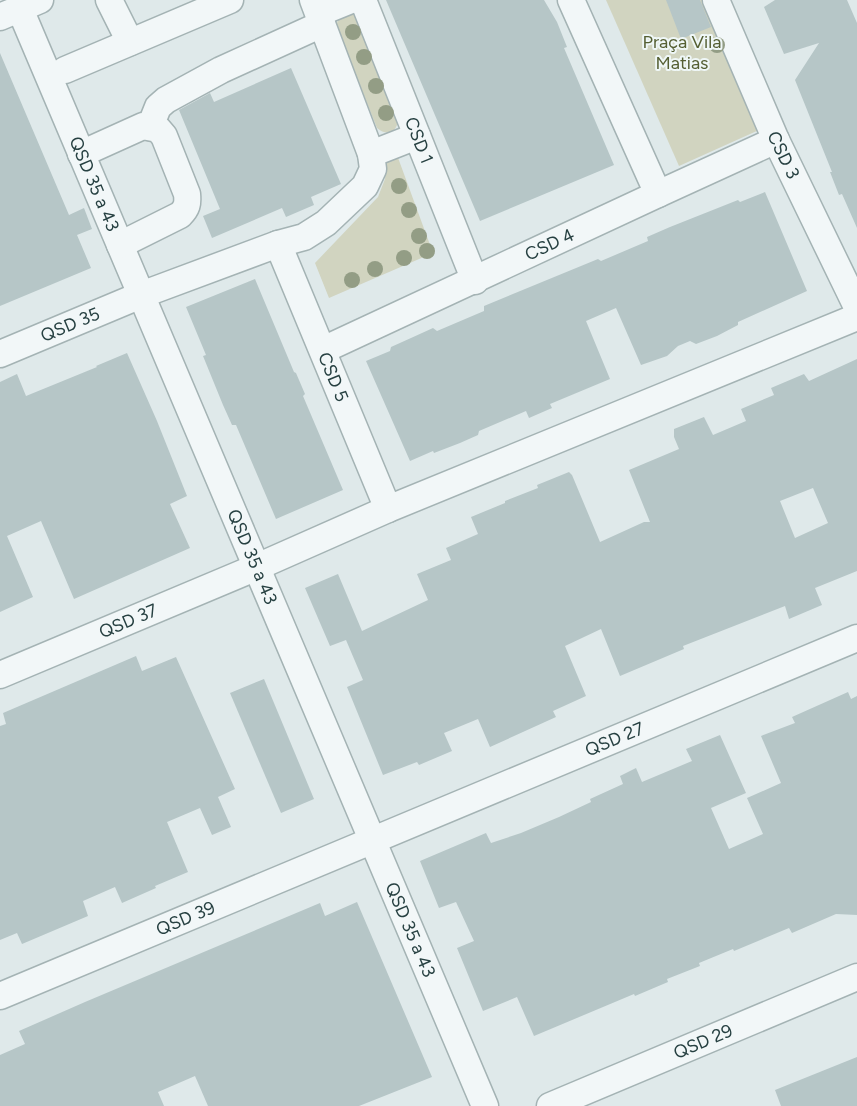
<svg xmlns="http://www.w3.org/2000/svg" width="857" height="1106" font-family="Figtree,sans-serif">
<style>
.green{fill:#d1d4c0}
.building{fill:#b6c6c7;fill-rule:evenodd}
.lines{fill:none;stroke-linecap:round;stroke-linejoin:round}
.minor-casing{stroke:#a4b3b4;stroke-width:29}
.minor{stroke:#f2f7f8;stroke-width:26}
.tree{fill:#939d85}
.labels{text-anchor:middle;stroke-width:4;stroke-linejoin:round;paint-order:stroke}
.park-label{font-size:18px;fill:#555f33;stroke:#eff7f7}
.street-label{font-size:18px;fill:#274142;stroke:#eff7f7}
</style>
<rect width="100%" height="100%" fill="#dfe9ea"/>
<g class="green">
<polygon points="606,0 713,0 768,126 679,166"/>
<path d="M347,13L353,14L358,18L398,120C397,132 387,137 377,128L336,26C338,19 340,16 347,13Z"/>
<polygon points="397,155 433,253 329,298 315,263 378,197 385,179 386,159"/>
</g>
<g class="building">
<polygon points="386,0 544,0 557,22 567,47 564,48 614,165 480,221"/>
<polygon points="666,0 700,0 711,27 681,39"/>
<polygon points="775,0 847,0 857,23 857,228 842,194 839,195 830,172 832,172 795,80 819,43 784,54 764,7"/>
<polygon points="0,53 69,215 84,208 92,229 77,235 91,268 0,306"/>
<polygon points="291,68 341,184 311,197 314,205 286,217 282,208 212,238 203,216 220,209 179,110 210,93 214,102"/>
<polygon points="765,192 807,291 738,322 738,325 717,336 696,344 690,341 678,346 667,356 641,365 616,308 586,321 610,379 550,404 552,408 529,418 526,411 479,431 478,435 460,443 434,453 433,451 410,461 366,361 390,351 391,347 411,338 433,328 437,331 484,311 484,306 598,259 601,261 648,241 647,237 670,227 738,200 740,202"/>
<polygon points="255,279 294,372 296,373 305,394 303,396 343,490 276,519 236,425 232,425 223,405 203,356 206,355 186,307"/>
<polygon points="127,353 157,421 187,496 170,504 190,548 74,599 41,521 7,536 33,597 0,612 0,382 17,374 26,396 97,367 96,366"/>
<path d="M857,359V571L815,588L822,605L789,619L785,606L683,646L684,649L620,676L601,629L565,646L586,696L553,711L556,717L490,747L478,719L444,733L452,751L419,765L417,762L383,775L347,687L363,680L346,640L330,646L305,588L338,574L362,631L428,600L417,574L451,560L446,548L478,534L471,517L505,503V501L538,488L537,485L569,472L572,475L600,542L644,522H650L629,470L679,449L674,437V429L704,417L713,435L746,421L741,409L774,395L771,388L804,374L809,381ZM813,488L828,523L795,538L780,501Z"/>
<polygon points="136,656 142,671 176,657 235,789 218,797 231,827 212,835 200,808 167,822 188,872 155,886 156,888 122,903 115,887 83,901 88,916 22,944 17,933 0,940 0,726 6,724 3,713"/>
<polygon points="264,679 314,799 281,813 230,693"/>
<polygon points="848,692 851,699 857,696 857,915 836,914 792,933 789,928 734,951 733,949 699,963 700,966 667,979 668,982 635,996 634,994 534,1036 517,997 483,1011 457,948 474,941 456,902 439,908 420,861 486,833 491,843 521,833 559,817 591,802 590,799 623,784 620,776 636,768 642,782 692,761 686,749 720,735 746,793 711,808 729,849 763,834 747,798 781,783 761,736 795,723 792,717"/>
<polygon points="357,902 432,1077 359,1106 208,1106 195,1076 158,1092 164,1106 0,1106 0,1055 25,1044 19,1031 85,1002 320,903 325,916"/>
<polygon points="857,1057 857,1106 781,1106 775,1090"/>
</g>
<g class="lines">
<defs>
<g id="minor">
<polyline points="109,0 130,42"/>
<path id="s1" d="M363,0L475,281"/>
<polyline points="571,0 658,194"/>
<path id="s2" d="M716,0L776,140L857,307"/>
<path id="s3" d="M20,9L485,1106"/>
<polyline points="319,13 351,0"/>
<polyline points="0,17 40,0"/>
<polyline points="65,70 230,0"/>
<polyline points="150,127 158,107 166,100 221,70 322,24"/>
<path d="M81,154L143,126L158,129L164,136L187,194C188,204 187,208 180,215L120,245"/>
<polyline points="371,154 417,136"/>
<path id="s4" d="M278,244L388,509"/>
<path id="s5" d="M323,350L658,194L776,140"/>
<path id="s6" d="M0,354L141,295L278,244L304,237L326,223L365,186L373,169L371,154L313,0"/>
<path id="s7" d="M0,675L257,567L388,509L857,317"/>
<path id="s8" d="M0,996L857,638"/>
<path id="s9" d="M550,1106L857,977"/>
</g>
</defs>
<use href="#minor" class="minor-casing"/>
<use href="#minor" class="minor"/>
</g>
<g class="tree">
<circle cx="353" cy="32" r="8"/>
<circle cx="717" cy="45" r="8"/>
<circle cx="364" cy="57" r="8"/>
<circle cx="376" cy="86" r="8"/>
<circle cx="386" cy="113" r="8"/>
<circle cx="399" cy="186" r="8"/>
<circle cx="409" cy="210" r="8"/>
<circle cx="419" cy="236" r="8"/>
<circle cx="427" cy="251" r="8"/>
<circle cx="404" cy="258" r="8"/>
<circle cx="375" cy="269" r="8"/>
<circle cx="352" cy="280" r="8"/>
</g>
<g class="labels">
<g class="park-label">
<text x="682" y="48">Praça Vila<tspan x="682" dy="21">Matias</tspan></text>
</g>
<g class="street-label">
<text dy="6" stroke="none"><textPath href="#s1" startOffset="151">CSD 1</textPath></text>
<text dy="6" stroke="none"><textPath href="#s2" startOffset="169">CSD 3</textPath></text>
<text dy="6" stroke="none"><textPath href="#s3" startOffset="190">QSD 35 a 43</textPath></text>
<text dy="6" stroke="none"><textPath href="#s5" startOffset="250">CSD 4</textPath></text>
<text dy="6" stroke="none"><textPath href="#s6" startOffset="76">QSD 35</textPath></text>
<text dy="6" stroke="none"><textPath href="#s4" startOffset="144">CSD 5</textPath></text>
<text dy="6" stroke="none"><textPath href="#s3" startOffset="595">QSD 35 a 43</textPath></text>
<text dy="6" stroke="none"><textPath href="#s7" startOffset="139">QSD 37</textPath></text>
<text dy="6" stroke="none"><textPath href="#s8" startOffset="666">QSD 27</textPath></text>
<text dy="6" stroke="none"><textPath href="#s8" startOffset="201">QSD 39</textPath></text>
<text dy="6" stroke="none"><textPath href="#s3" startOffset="1000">QSD 35 a 43</textPath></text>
<text dy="6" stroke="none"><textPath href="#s9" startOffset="166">QSD 29</textPath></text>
</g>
</g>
</svg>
